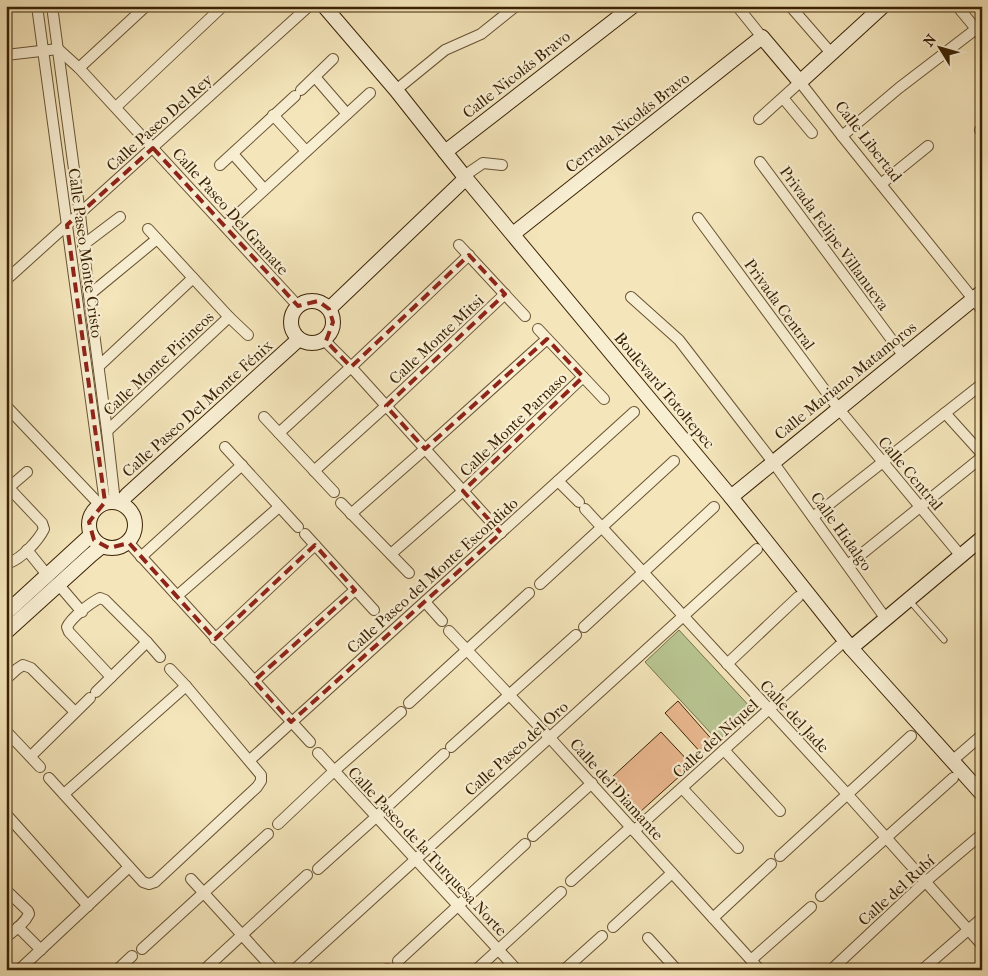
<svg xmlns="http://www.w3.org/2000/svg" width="988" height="976" font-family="'IM FELL French Canon',serif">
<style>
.green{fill:#b8c592;stroke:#79744b}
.building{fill:#eab78e;stroke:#3a2204}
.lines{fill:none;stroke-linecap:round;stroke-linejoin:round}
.lane-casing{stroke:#685332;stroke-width:7}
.street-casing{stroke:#685332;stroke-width:12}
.secondary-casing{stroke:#3a2204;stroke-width:16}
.lane{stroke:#f8eed2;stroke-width:5}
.street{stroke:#f8eed2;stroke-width:10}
.secondary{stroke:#f8eed2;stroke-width:14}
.marked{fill:none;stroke:#8f2418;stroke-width:4;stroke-dasharray:10 6;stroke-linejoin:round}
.labels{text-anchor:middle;stroke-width:4.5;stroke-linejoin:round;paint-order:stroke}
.street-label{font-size:16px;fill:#3a2204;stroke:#f8eed2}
</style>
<rect width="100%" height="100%" fill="#f4e5ba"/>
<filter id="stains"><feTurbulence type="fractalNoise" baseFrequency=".004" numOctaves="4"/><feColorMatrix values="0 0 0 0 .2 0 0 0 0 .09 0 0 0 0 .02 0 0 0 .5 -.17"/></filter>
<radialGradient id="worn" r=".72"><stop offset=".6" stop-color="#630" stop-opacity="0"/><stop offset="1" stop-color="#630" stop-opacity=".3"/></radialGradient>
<polygon class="green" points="679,630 752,709 718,741 645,662"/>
<g class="building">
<polygon points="678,701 715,743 702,754 665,713"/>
<polygon points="661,732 692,765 640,812 629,800 630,799 611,778"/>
</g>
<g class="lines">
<defs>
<polyline id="lane" points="909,600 944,640"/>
<g id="street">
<polyline points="37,6 105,503"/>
<polyline points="52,6 80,214 89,295 107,431 115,502"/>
<polyline points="737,6 762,37"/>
<polyline points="957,6 982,36"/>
<polyline points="791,7 831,53"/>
<polyline points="6,55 58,49 79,68 298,306"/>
<polyline points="79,68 146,6"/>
<polyline points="315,77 347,114"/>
<polyline points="301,90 333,59"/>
<polyline points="396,90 445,50 481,34 516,6"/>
<polyline points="783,98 812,133"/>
<polyline points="116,107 223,6"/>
<polyline points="273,115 306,151"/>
<polyline points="759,119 800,82 842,136 982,310"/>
<polyline points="980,130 982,128"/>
<polyline points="842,136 899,88 976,29"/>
<polyline points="233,154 264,189"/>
<polyline points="760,162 903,355"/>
<polyline points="220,165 295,96"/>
<polyline points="464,176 483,163 502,165"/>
<polyline points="881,184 928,146"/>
<polyline points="698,218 838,408 961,556"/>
<polyline points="225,226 370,93"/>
<polyline points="148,229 229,317 248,335"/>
<polyline points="83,245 120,217"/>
<polyline points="459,245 525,316"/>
<polyline points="6,280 309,6"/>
<polyline points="89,295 157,239"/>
<polyline points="631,297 679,340 773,462 886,619"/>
<polyline points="538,329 604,399"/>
<polyline points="324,340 351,367 501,533"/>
<polyline points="99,366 193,278"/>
<polyline points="6,406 100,505"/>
<polyline points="945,413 982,454"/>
<polyline points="264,417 334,492"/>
<polyline points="107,431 229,317"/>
<polyline points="279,433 351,367 469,255"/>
<polyline points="225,447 298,527"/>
<polyline points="314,471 386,406 505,294"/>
<polyline points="558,481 579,502"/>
<polyline points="6,490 27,472"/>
<polyline points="341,503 409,573"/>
<polyline points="585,509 848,795 982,945"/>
<polyline points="351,514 425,449 547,339"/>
<polyline points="813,517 982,384"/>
<polyline points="305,534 374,610"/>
<polyline points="128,542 310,742"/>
<polyline points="27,550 48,576"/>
<polyline points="391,554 463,491 583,377"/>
<polyline points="141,557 242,465"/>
<path d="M6,561L9,563C22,558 38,541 44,529L42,523L9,488"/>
<polyline points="848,565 982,457"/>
<polyline points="58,584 82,612"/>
<polyline points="540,584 674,461"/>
<polyline points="177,596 279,507"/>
<polyline points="425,602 442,621"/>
<polyline points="584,627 714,507"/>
<polyline points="449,631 550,738 760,970"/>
<polyline points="215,639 315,545"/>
<polyline points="727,664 798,597"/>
<path d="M111,677L69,632L67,627C71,618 90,603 100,598L105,600L147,642L160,657"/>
<polyline points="6,679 17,669 23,665 31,668 75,712"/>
<polyline points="254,681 355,590"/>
<polyline points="96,692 147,642"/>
<polyline points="409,703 529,593"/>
<polyline points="6,731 40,767"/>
<polyline points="451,747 576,635"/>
<polyline points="724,750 780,811"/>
<polyline points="318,753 517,970"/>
<polyline points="31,756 90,698"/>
<polyline points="250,760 634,412"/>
<polyline points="952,761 982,735"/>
<polyline points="49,778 143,882 149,884 155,882 257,787 261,781 261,775 186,686 170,669"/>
<polyline points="682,788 738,848"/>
<polyline points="64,794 186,686"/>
<polyline points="6,814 88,906"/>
<polyline points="278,824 334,771 401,712"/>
<polyline points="634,831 839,646"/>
<polyline points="533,836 592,783"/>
<polyline points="780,856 911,736"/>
<polyline points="318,869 376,817 444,754"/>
<polyline points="191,879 274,970"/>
<polyline points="571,881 631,827"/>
<path d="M6,890L28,911L29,914C24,924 15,930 6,937"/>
<polyline points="821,896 953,778"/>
<polyline points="713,918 771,864"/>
<polyline points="18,927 41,950"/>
<polyline points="613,927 672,873"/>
<polyline points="648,938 677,970"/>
<polyline points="142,949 268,834"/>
<polyline points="751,960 811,907"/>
<polyline points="398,961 525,844"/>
<polyline points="19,970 129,867"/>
<polyline points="117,970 132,956"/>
<polyline points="204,970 307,875"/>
<polyline points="294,970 757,549"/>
<polyline points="386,970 387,969"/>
<polyline points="476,970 561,892"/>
<polyline points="564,970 602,936"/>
<polyline points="831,970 925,882 982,834"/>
<polyline points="922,970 982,918"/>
</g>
<g id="secondary">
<polyline points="324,6 396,90 464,176 731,497 851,648 982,794"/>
<polyline points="445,152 633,6"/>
<polyline points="513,234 762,37 800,82 883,6"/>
<circle cx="312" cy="322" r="21"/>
<polyline points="329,309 466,178"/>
<polyline points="731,497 982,292"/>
<circle cx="112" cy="525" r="23"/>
<polyline points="120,503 127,495 299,339"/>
<polyline points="6,613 91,535"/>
<polyline points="6,632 91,555 102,546"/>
<polyline points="851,648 982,538"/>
</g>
</defs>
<use href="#lane" class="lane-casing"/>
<use href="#street" class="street-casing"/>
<use href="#secondary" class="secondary-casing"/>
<use href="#lane" class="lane"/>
<use href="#street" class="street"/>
<use href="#secondary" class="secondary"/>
</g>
<path class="marked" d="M153,148L298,306L318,301L329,309L333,322L326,341L351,367L469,255L505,294L386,406L425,449L547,339L583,377L463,491L501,533L291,722L254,681L355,590L315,545L215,639L129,543L109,548L94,540L89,522L105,502L67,225Z"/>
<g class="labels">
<g class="street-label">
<text transform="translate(516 74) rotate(-38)" y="6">Calle Nicolás Bravo</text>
<text transform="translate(159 122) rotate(-42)" y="6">Calle Paseo Del Rey</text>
<text transform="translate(627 122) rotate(-38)" y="6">Cerrada Nicolás Bravo</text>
<text transform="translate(869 141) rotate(52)" y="6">Calle Libertad</text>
<text transform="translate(231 211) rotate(48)" y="6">Calle Paseo Del Granate</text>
<text transform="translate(835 238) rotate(54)" y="6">Privada Felipe Villanueva</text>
<text transform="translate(86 253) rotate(82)" y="6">Calle Paseo Monte Cristo</text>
<text transform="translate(780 304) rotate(54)" y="6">Privada Central</text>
<text transform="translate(436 339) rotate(-43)" y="6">Calle Monte Mitsi</text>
<text transform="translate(158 363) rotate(-43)" y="6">Calle Monte Pirineos</text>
<text transform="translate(845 380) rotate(-39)" y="6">Calle Mariano Matamoros</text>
<text transform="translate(665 390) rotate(50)" y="6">Boulevard Totoltepec</text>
<text transform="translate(197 408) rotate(-42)" y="6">Calle Paseo Del Monte Fénix</text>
<text transform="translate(513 424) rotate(-44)" y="6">Calle Monte Parnaso</text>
<text transform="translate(911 473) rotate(50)" y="6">Calle Central</text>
<text transform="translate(842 531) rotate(54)" y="6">Calle Hidalgo</text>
<text transform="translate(432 575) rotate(-42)" y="6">Calle Paseo del Monte Escondido</text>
<text transform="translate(795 716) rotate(47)" y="6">Calle del Jade</text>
<text transform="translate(715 738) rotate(-42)" y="6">Calle del Níquel</text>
<text transform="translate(516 748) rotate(-42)" y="6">Calle Paseo del Oro</text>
<text transform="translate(617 789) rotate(48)" y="6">Calle del Diamante</text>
<text transform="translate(428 851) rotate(47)" y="6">Calle Paseo de la Turquesa Norte</text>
<text transform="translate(896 890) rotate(-42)" y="6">Calle del Rubí</text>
</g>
</g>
<rect width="988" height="976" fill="none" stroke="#f4e5ba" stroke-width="25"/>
<rect x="8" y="8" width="973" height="961" fill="none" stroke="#3a2204" stroke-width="2.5"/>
<rect x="12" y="12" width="963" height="951" fill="none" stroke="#3a2204"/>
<g transform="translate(940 48) rotate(307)" stroke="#f8eed2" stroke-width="4" paint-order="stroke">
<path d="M0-4L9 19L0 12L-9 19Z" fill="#3a2204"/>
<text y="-8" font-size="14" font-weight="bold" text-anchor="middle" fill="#3a2204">N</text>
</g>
<rect width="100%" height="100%" filter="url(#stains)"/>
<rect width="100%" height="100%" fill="url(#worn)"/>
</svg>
